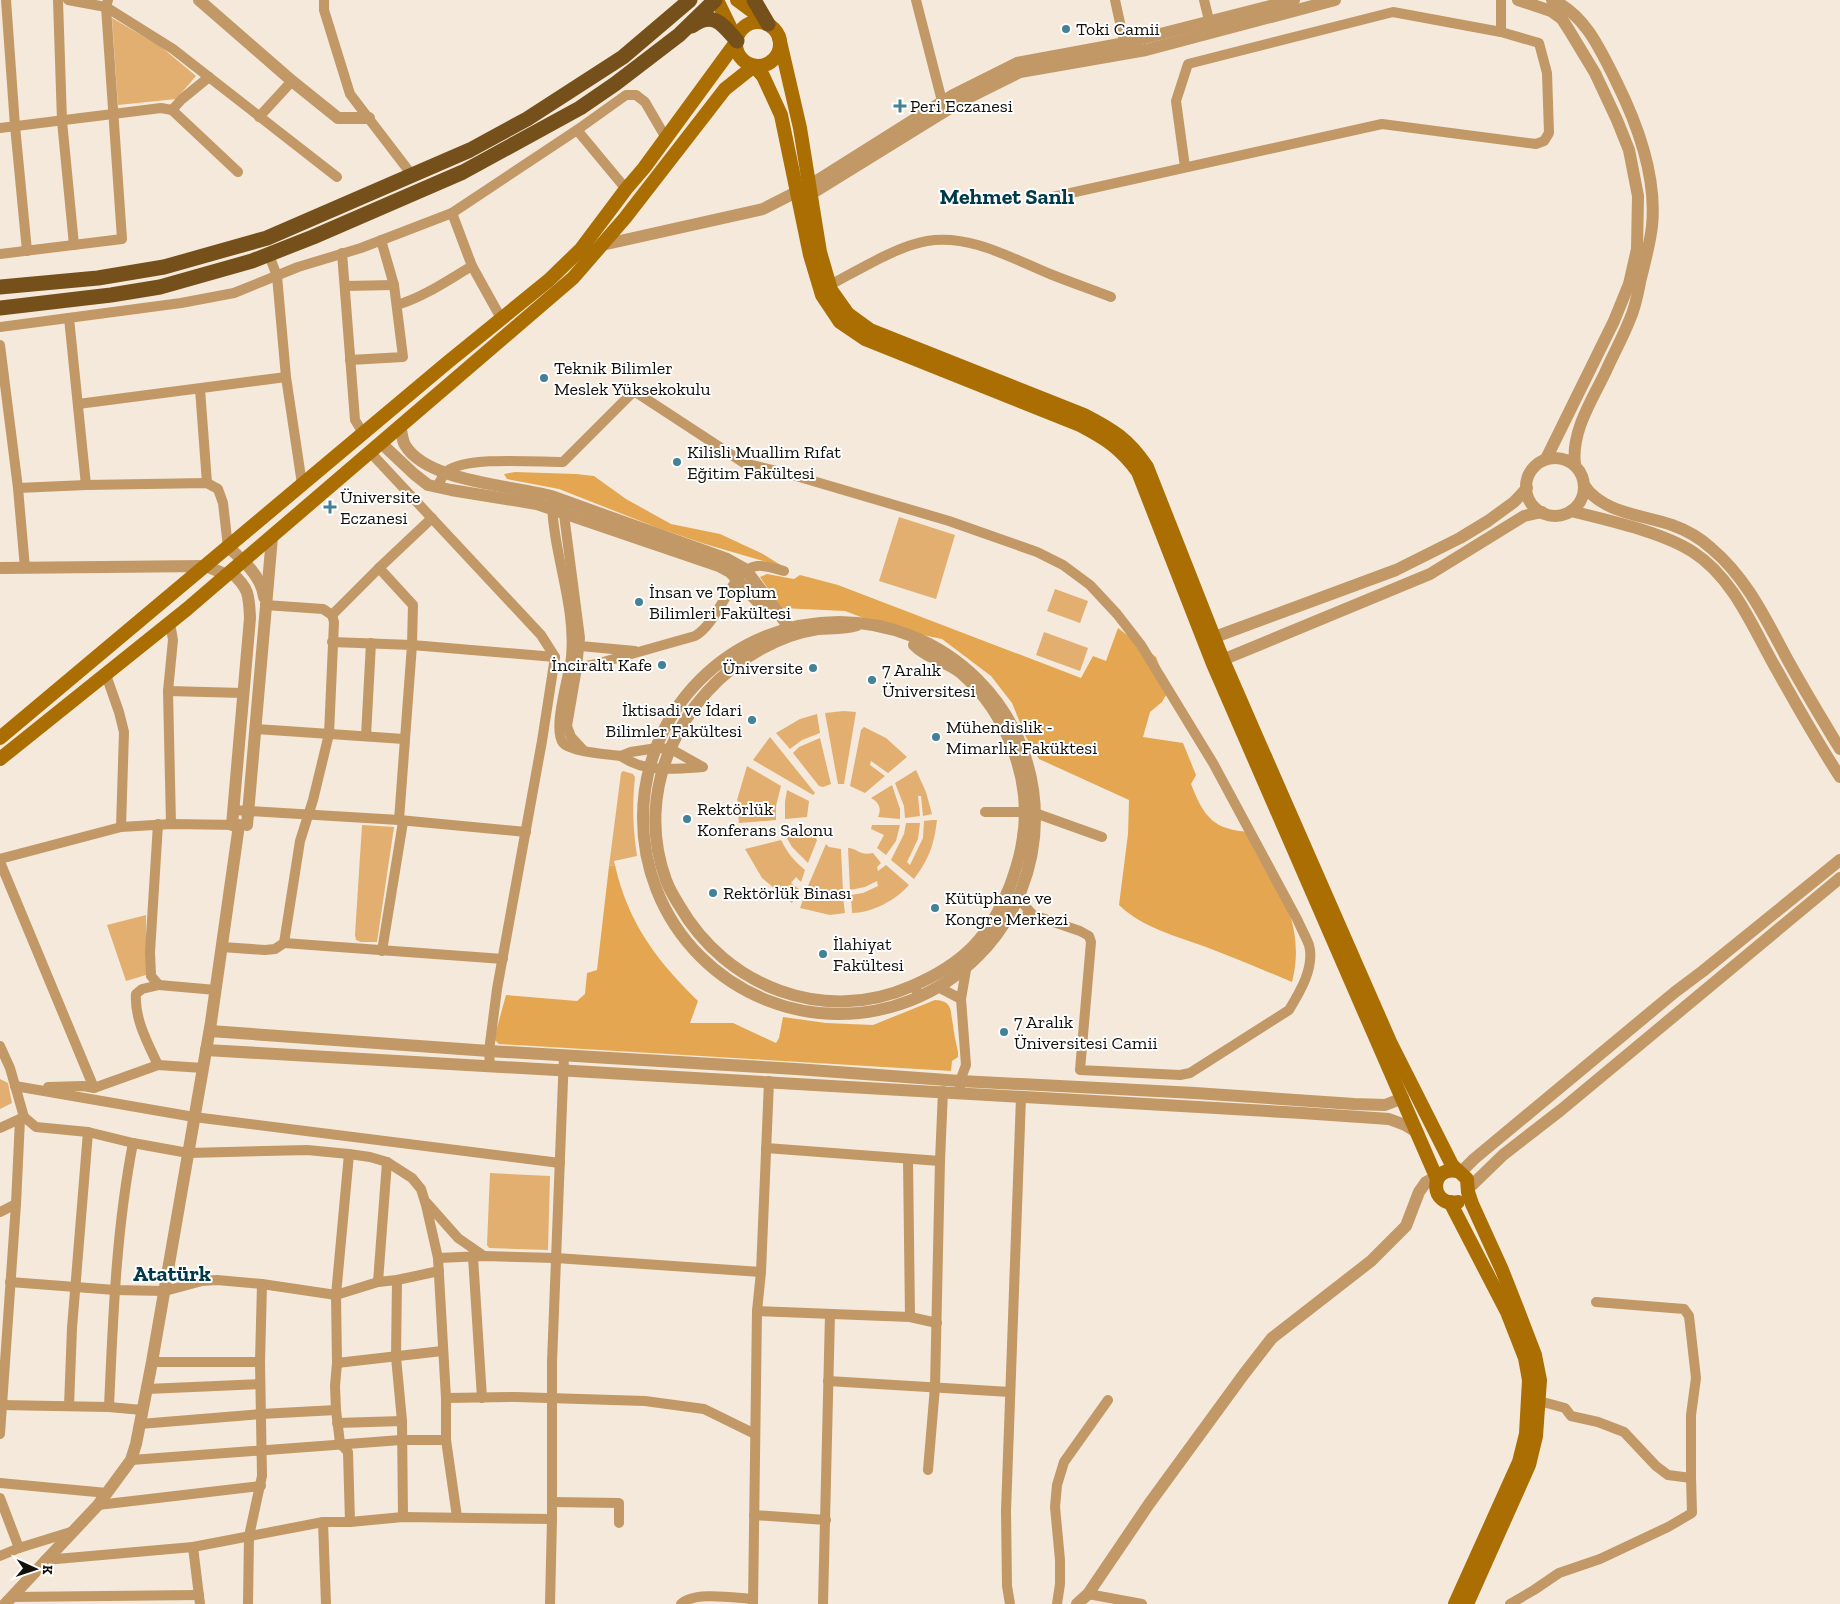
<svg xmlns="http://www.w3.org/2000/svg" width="1840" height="1604" font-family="'Zilla Slab',serif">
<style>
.green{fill:#e2af70}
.forest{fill:#e5a652}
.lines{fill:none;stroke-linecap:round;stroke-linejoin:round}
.minor{stroke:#c19866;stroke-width:10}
.tertiary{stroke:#c19866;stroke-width:12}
.secondary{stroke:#aa6e02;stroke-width:14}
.trunk{stroke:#76501b;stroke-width:15}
.poi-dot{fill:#428196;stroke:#fff;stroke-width:2}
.labels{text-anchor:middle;stroke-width:4;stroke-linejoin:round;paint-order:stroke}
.poi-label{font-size:18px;fill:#13100b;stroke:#fff;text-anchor:start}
.district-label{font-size:22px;font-weight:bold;fill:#003948;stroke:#fff}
</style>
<rect width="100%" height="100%" fill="#f4e9db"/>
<g class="green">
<polygon points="112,18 160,46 196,76 176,99 118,105"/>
<polygon points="899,517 955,535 936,599 879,581"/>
<polygon points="1055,589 1088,601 1080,623 1047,611"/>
<polygon points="1044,632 1088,648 1080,671 1036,655"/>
<polygon points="844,711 856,712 844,784 838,784 825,713"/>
<polygon points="817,714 820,733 802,740 790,749 776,733 800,719"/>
<polygon points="864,727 886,738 907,757 888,773 871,761 870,765 885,776 865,793 850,786 861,730"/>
<polygon points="770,737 815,793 813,795 753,760"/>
<polygon points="820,738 831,784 823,787 819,786 793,753 799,747"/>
<polygon points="747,766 781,786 776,806 776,820 739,823 738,813 742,812 743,807 737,800"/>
<polygon points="916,770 926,792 932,814 923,816 921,796 918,796 920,816 905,818 904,806 895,783"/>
<path d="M623,771L633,774L635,777C632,807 633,827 637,856L614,861L615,865L609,866L621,773Z"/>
<path d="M892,785L900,809V819L878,817C882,809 879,802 871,798Z"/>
<polygon points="787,790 809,801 807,817 785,819 785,802"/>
<path d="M932,820H937C934,845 929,859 914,879L891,860L904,834L906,823H920L918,839L907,862L910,865L923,838L924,821Z"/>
<polygon points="362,825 394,827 377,942 361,942 356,940 355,935"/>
<polygon points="872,825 900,825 896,841 886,855 877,848 884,835 871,829"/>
<polygon points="810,829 817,840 808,863 792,847 787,838"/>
<path d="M781,840C787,852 794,861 805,870L801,882L796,877L791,883L799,889L792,903L762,878L745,849Z"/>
<polygon points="826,844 829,847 841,849 843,892 823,892 808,886"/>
<path d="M848,848C857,848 859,856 873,853L881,863L877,867L878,871L886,865L909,885C896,900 872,913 852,913L851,895L863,893L878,886L877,881L865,887L850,890Z"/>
<polygon points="806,892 823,897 843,898 845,913 830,915 800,908"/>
<polygon points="146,915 146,975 126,981 107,925"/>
<polygon points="0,1079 8,1083 12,1103 0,1109"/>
<polygon points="490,1173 550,1176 548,1250 489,1248 487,1245"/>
</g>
<g class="forest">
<polygon points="515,472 576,474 594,476 626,499 671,524 720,534 761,553 784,567 705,544 658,528 559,489 507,479 504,474"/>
<path d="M767,574L794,579L800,575L838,585L1081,678L1093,656L1106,661L1118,628L1156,657L1169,690L1162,702L1150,712L1143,737L1183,743L1196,775L1191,784C1204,817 1213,830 1251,832C1276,881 1307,925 1292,982C1263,970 1235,958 1206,947C1176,936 1143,928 1119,905L1128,834L1129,800L1039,759L1026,737L1012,703L991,676L942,639L890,628L845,611L781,608L760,577Z"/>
<path d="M615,865C628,923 657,961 698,1001L690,1023H733L776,1043L779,1038L783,1017L826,1023L873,1025L935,1000C954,1001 950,1012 953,1025C954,1034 956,1043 958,1052V1057L952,1061L951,1071L499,1044L494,1039L506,995L577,1001L585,994L587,973L597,970L609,866Z"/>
</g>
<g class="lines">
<g class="minor">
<polyline points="6,0 15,126 27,251"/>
<polyline points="58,0 62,121 74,245"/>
<polyline points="68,0 106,7 173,49 337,177"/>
<polyline points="324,0 324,10 350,94 412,175"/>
<polyline points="916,0 942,101"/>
<polyline points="1115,0 1126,50"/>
<polyline points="1204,0 1211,28"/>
<polyline points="1501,0 1501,32"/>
<polyline points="172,110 182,99 209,77"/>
<polyline points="259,117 292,81"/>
<polyline points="0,128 161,108 172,110 238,172"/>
<polyline points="577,130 626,189"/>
<polyline points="1048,198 1382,124 1536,144 1544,141 1549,133 1547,73 1539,43 1501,32 1393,12 1188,64 1176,101 1185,167"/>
<polyline points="452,213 472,266 502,320"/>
<polyline points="342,253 355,420 363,433"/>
<polyline points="0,254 122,239 106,7 108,0"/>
<polyline points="269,255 277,276 286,377 302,484"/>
<path d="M830,285C857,271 897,246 927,241C970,234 1011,258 1050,274C1070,282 1090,289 1111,297"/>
<polyline points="345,286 394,285"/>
<path d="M397,305C424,297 448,280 472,266"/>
<polyline points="69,318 86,485"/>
<polyline points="0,327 181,303 234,293 298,267 361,248 452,213 577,130 626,95 636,95 645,102 666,138"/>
<polyline points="0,345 18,488 25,568"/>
<polyline points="350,360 403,357 394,285 381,240"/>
<polyline points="200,389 207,483"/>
<polyline points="78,404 286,377"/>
<polyline points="370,452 541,635 555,657 542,741 497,989 489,1051 490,1066"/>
<path d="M437,487C440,482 443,474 447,471C468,456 536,462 563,462L634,391L744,463L796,476L949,521L1037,552L1063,565L1090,585L1117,614L1141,645L1213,763L1297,919C1301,928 1306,937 1309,945C1315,967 1300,992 1289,1010L1190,1073L1180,1075L1080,1070L1091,942L1089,936L1080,931L1033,915"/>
<polyline points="18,488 86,485 207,483 218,489 223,503 228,547"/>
<path d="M552,503C553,554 576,605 571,657C569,675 552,729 563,743C570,752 608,754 621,756"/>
<polyline points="563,507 580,638 577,668 567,726 571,737 583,750"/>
<polyline points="432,518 379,568 413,605 412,645 555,657"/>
<polyline points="332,615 379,568"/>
<polyline points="170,623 173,640 168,691 171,824"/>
<polyline points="332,642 412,645 399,820"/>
<polyline points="580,646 635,651"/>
<path d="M577,668L596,664L695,636C720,622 732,568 757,566C766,565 776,569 784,571"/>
<polyline points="106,675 119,712 124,732 121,827"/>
<polyline points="168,691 243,693"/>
<polyline points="256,729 404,739"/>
<polyline points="366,736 371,643"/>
<path d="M657,748L671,749L703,767C676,769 644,773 621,756L631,752Z"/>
<polyline points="233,810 399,820 526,832"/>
<polyline points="985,812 1025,812 1035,813 1102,837"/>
<polyline points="158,824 150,952 151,976 159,985 216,990"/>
<polyline points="0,859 121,827 171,824 239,825"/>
<polyline points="0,862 94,1088"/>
<polyline points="998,913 1008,919 1033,915 1018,898 1006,894"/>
<polyline points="284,943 503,959"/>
<polyline points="222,947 265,950 275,949 284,943 300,841 313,800 329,734 334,622 332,615 323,609 265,605"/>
<polyline points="382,951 403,822"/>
<polyline points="914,985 919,997"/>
<polyline points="940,988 961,999 966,970"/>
<polyline points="0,1046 10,1068 24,1117 36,1127 88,1132 133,1143 188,1153 307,1150 349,1154 370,1157 387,1162 412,1178 421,1189 426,1205 438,1258 446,1398 446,1440 457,1517"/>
<path d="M158,1065C148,1044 134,1018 136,994L142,989L159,985"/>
<polyline points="15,1086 194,1117 560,1163"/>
<polyline points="48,1087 83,1086 94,1088 158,1065 203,1068"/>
<polyline points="960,1087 960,1081 966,1065 961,999"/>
<polyline points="0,1128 24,1117"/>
<polyline points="766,1148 940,1161"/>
<polyline points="349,1154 336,1295 337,1363 335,1386 336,1410 340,1443 348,1452 350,1522"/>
<polyline points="908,1159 910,1317"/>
<polyline points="427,1203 458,1238 484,1256"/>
<polyline points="0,1212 16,1204"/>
<polyline points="473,1257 482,1398"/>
<polyline points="438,1258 484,1256 556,1258 761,1272"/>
<polyline points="397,1280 396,1357 402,1421 403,1517"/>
<polyline points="10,1282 115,1290 165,1291 202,1281 217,1280 262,1284 336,1295 378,1282 397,1280 439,1271"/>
<polyline points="378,1282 387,1162"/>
<polyline points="757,1311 910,1317 937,1323"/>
<polyline points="152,1362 260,1362"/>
<polyline points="337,1363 442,1351"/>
<polyline points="828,1381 1010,1392"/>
<polyline points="147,1389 260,1384"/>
<polyline points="446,1398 516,1397 645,1401 704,1409 755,1434"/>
<polyline points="1539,1401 1565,1408 1571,1416 1598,1422 1624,1432 1656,1466 1668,1475 1691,1478 1691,1415 1696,1378 1689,1316 1684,1309 1596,1302"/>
<polyline points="0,1405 109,1407 142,1410"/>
<polyline points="69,1406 72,1328 88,1132"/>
<path d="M109,1407C113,1318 116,1230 133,1143"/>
<polyline points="337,1423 402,1421"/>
<polyline points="140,1424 261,1414 336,1410"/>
<polyline points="0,1434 16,1204 20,1119"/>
<polyline points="131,1460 401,1440 446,1440"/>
<polyline points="928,1470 935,1387 940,1161 943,1091"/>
<polyline points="0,1483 107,1493"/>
<polyline points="0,1498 19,1548"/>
<polyline points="552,1502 619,1503 619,1523"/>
<polyline points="98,1505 261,1486"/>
<polyline points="754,1515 826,1520"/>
<polyline points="323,1522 326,1604"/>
<polyline points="193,1547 200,1604"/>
<polyline points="0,1556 19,1548 74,1531"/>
<polyline points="45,1560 193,1547 323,1522 350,1522 403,1517 552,1519"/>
<polyline points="1088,1594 1142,1604"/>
<polyline points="12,1597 199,1595"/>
<polyline points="248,1604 249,1536 262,1476 260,1362 262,1284"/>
<polyline points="550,1604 552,1519 552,1362 564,1055"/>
<path d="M681,1604C694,1591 735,1598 753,1599"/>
<polyline points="753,1604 757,1311 761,1272 769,1081"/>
<polyline points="823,1604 830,1314"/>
<polyline points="1010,1604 1007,1586 1006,1511 1021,1097"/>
<polyline points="1057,1604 1060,1584 1060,1560 1055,1507 1057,1485 1064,1462 1108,1400"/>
<polyline points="1510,1604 1534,1590 1559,1573 1600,1559 1668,1527 1692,1513 1691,1478"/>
</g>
<g class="tertiary">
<polyline points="199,0 292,81 338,118 369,118"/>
<polyline points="1518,0 1551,11 1562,19 1569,30 1595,73 1617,120 1629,150 1638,196 1637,249 1629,284 1614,321 1546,459"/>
<path d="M1552,0C1585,14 1601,51 1616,81C1638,125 1657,177 1652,226C1650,244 1645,261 1641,278C1638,291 1636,306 1630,319C1623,337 1613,355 1605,373C1591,402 1571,432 1575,465"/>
<polyline points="803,199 960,102 1020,72 1146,50 1335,0"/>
<polyline points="602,245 763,209 810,185 953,95 1017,63 1125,43 1294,0"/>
<path d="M400,426C402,432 402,440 405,445C427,482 511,485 551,496L727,559L745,569L786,623L790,630"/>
<polyline points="381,443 414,474 428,485 451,490 537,504 719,566 730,572 768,613"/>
<circle cx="1555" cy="487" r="29"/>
<path d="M1584,485C1602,513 1643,515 1672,525C1686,530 1700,538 1711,548C1748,579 1767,622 1790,664C1806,693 1823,721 1840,749"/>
<path d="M1571,511C1607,520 1662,532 1693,552C1735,579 1754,631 1778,672C1798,708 1818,743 1840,777"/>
<path d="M228,547C243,560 262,577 264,597"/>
<polyline points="0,568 206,566 227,575"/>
<path d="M231,572C249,588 249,595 250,618L232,825"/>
<circle cx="839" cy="818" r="196"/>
<path d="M857,625C844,629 831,628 818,629C798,632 779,639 761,649C680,694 633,790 666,880C669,889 674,897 679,905C726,987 824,1025 912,986C963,964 989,938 1010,886C1015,872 1020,858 1022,843C1034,782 1007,713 961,673C947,661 926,658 914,645"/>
<polyline points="1204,641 1396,570 1460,538 1488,521 1514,502 1527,488"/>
<polyline points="1215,663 1430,574 1524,516 1542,512"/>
<polyline points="247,825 272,537"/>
<polyline points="210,1031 489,1051 796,1069 960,1081 1195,1093 1354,1104 1385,1105 1403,1098"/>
<polyline points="206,1050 1302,1113 1389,1119 1405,1125 1418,1133"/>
<polyline points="1461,1172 1474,1159 1675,992 1703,971 1840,860"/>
<polyline points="1469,1188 1503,1155 1561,1110 1840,878"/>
<polyline points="5,1604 98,1505 131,1460 136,1444 152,1362 211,1022 239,825"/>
<polyline points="1077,1604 1088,1594 1149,1504 1244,1374 1272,1338 1371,1261 1406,1226 1419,1192 1426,1182 1436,1177"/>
</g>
<g class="secondary">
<polyline points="737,0 764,20"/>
<circle cx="758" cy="44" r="22"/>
<path d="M779,37L800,128L820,252L831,290L848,314L870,330L1084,415C1113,430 1128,439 1147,467L1223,660L1253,729L1391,1044L1452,1165L1467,1179L1468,1192L1472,1204L1502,1270L1517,1308L1535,1355L1540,1380L1536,1436L1529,1465L1467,1604"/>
<polyline points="0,738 448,362 549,280 581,249 626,189 644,168 737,41 717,0"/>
<path d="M0,759L187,609L573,278L625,218L725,89L754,66L763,76L781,115L810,255L822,295L840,322L865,339L1080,425C1105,438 1121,448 1138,472L1213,664L1437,1179"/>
<path d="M1457,1171C1428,1166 1430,1208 1458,1202"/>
<polyline points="1450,1202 1507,1312 1525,1358 1529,1380 1526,1434 1519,1462 1455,1604"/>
</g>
<g class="trunk">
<polyline points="754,0 768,24"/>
<path d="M692,26C714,10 723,25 737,41"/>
<polyline points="0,287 98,278 164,267 267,238 470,150 527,119 623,57 690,0"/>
<polyline points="0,308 111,295 160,287 252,261 313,237 463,172 580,108 615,84 679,35 715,0"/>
</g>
</g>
<g class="poi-dot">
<circle cx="1066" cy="29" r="5"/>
<path d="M897.5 98.5h5v5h5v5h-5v5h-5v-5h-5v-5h5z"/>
<circle cx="544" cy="378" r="5"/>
<circle cx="677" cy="462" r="5"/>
<path d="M327.5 499.5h5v5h5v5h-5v5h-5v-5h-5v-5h5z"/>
<circle cx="639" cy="602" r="5"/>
<circle cx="662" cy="665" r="5"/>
<circle cx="813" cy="668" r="5"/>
<circle cx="872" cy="680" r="5"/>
<circle cx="752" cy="720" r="5"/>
<circle cx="936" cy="737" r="5"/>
<circle cx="687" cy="819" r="5"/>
<circle cx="713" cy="893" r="5"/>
<circle cx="935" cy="908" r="5"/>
<circle cx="823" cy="954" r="5"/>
<circle cx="1004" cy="1032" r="5"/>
</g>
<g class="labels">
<g class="poi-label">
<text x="1076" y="35">Toki Camii</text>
<text x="910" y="112">Peri Eczanesi</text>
<text x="554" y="374">Teknik Bilimler<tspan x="554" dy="21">Meslek Yüksekokulu</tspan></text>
<text x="687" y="458">Kilisli Muallim Rıfat<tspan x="687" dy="21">Eğitim Fakültesi</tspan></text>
<text x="340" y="503">Üniversite<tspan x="340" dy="21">Eczanesi</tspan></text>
<text x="649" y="598">İnsan ve Toplum<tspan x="649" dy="21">Bilimleri Fakültesi</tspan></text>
<text x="652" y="671" text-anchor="end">İnciraltı Kafe</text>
<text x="803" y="674" text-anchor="end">Üniversite</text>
<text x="882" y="676">7 Aralık<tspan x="882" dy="21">Üniversitesi</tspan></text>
<text x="742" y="716" text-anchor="end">İktisadi ve İdari<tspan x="742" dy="21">Bilimler Fakültesi</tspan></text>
<text x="946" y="733">Mühendislik -<tspan x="946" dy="21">Mimarlık Faküktesi</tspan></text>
<text x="697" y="815">Rektörlük<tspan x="697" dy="21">Konferans Salonu</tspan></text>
<text x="723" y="899">Rektörlük Binası</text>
<text x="945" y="904">Kütüphane ve<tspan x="945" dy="21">Kongre Merkezi</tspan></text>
<text x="833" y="950">İlahiyat<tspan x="833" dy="21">Fakültesi</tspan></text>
<text x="1014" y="1028">7 Aralık<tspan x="1014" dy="21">Üniversitesi Camii</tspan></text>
</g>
<g class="district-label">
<text x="1007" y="204">Mehmet Sanlı</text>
<text x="172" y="1281">Atatürk</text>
</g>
</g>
<g transform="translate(35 1569) rotate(93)" stroke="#ffffff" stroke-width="4" paint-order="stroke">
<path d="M0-4L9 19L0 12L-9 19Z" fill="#13100b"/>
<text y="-8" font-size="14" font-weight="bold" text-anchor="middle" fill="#13100b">K</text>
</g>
</svg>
